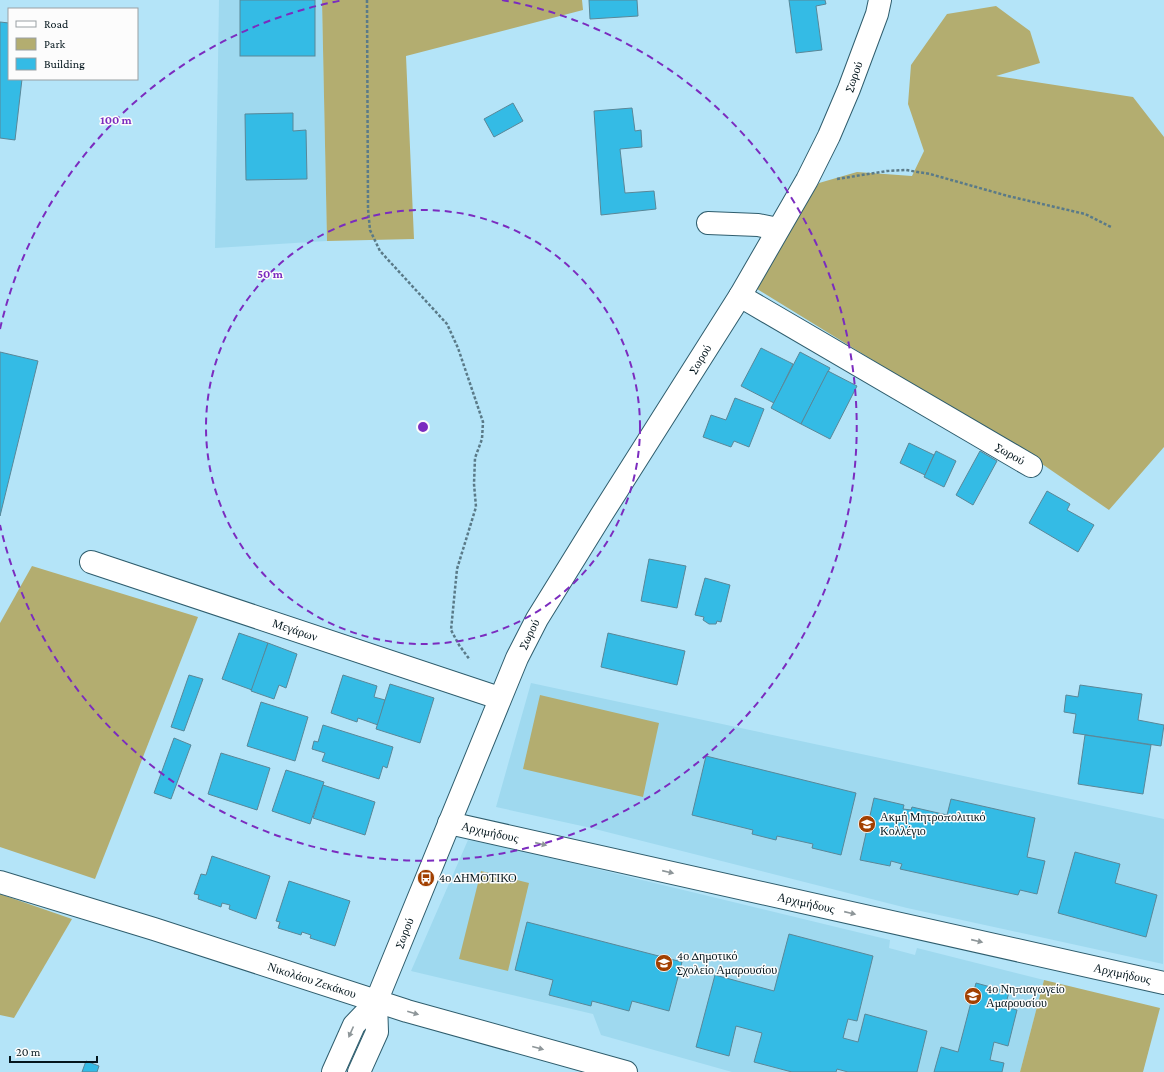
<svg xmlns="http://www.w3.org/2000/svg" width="1164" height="1072" font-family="'Crimson Pro',serif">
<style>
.built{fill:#9fd9ef}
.green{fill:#b3ad70}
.building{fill:#34bbe5;stroke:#598798}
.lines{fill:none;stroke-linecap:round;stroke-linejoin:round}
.street-casing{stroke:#2f5d6d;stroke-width:24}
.secondary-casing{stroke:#2f5d6d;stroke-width:24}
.path{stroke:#5a7a88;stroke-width:2.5;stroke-dasharray:3 2;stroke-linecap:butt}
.street{stroke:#fff;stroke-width:22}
.secondary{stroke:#fff;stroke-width:22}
.oneway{fill:#8e9699}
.ring{fill:none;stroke:#7b2cbf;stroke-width:2;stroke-dasharray:7 5}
.labels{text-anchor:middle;stroke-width:3;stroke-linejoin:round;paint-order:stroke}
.street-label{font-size:12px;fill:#04161d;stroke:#fcfcfc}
.poi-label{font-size:12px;fill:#04161d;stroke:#fcfcfc;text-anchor:start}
.centre{fill:#7b2cbf;stroke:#fcfcfc;stroke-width:2}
.ring-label{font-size:12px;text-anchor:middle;font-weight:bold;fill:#7b2cbf;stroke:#fcfcfc;stroke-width:3;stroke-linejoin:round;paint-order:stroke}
</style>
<rect width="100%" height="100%" fill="#b4e4f8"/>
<g class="built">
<polygon points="219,0 322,0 327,241 215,248"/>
<polygon points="531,683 1164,819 1163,964 907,908 591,828 496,807"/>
<polygon points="468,840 514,849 890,940 889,948 915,955 917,948 1044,980 1020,1072 732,1072 601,1035 593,1014 411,971"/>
</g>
<g class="green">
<polygon points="322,0 582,0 583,10 406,56 414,239 327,241"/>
<polygon points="996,6 1030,31 1040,63 996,76 1133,97 1164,137 1164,447 1109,510 1045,466 757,289 786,230 819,183 857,172 912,176 924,151 908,104 911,65 947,14"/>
<polygon points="32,566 198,617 95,879 0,847 0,623"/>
<polygon points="540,695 659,723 643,797 523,769"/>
<polygon points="481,871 529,883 508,971 459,959"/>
<polygon points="0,894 72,919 14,1018 0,1015"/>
<polygon points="1044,980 1160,1008 1143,1072 1020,1072"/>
</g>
<g class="building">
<rect x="240" y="0" width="75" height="56"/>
<polygon points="589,0 637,0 638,16 590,19"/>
<polygon points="789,0 825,0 826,4 816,6 822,50 796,53"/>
<polygon points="0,22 9,23 9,79 22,79 15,140 0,138"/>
<polygon points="513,103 523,121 494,137 484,119"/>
<polygon points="632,108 635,131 641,130 642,147 620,149 625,193 654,191 656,209 601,215 594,111"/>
<polygon points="293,113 293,131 306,130 307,179 246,180 245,114"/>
<polygon points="761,348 793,364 774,403 741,386"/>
<polygon points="0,352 38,361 0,516"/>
<polygon points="800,352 830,368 801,424 771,408"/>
<polygon points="828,371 857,386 830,439 801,424"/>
<polygon points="735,398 764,409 749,447 734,441 731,447 703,437 711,415 726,420"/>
<polygon points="909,443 934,455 925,475 900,463"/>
<polygon points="936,451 956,461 944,487 924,477"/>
<polygon points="980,451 997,461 973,505 956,495"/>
<polygon points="1047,491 1070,504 1067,510 1094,525 1078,552 1029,523"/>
<polygon points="649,559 686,566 677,608 641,601"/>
<polygon points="705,578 730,585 721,622 717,621 716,624 709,624 703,620 704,617 695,615"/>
<polygon points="239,633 268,643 252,690 222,679"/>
<polygon points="608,633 685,651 677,685 601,667"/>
<polygon points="268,643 297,654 286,688 279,685 274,699 251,691"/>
<polygon points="189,675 203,679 184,731 171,727"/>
<polygon points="343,675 377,686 374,697 385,700 378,725 358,718 357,722 331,713"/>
<polygon points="390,684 434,698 420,743 376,729"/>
<polygon points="1080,685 1142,694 1138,720 1164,725 1161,746 1073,733 1076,714 1064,712 1066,695 1078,697"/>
<polygon points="261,702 308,717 295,761 247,746"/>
<polygon points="323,725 393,747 387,768 383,766 379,779 322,761 325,753 312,749 314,741 318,742"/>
<polygon points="1085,735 1151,745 1143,794 1078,784"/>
<polygon points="174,738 191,745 171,799 154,793"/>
<polygon points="221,753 270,768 257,810 208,794"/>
<polygon points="706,756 856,793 841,855 812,848 813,844 777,836 776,840 752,834 753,830 692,815"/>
<polygon points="286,770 324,782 310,824 272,811"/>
<polygon points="323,785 375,802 365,835 313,818"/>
<polygon points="874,798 904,805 903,809 911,810 912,807 947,815 951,799 1035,818 1027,857 1045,861 1037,894 1020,890 1018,895 900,869 902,864 891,861 890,866 860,860"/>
<polygon points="1075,852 1120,864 1115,883 1157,895 1146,937 1058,913"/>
<polygon points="212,856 270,876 256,919 229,909 230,905 222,903 221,907 198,899 199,895 194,894 201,874 206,875"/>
<polygon points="289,881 350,901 335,946 310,938 311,935 302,932 301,935 278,928 280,922 276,921"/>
<polygon points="527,922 682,962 669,1011 632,1001 629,1011 592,1001 591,1006 549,995 553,980 515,970"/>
<polygon points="789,934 873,956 857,1021 848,1019 843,1038 858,1042 865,1014 927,1031 917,1072 848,1072 837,1069 836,1072 792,1072 754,1062 762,1033 736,1026 729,1056 696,1047 715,975 774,991"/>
<polygon points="976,983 1009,992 1005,1007 1017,1010 1008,1046 994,1042 990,1060 1004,1063 1002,1072 934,1072 941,1047 958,1052"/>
<polygon points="86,1061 99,1066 97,1072 82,1072"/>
</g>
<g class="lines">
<defs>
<g id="street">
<polyline points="708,223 758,225 778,229"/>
<path id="s1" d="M740,296L1031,466"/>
<path id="s2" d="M91,562L499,698"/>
<path id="s3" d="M449,823L1164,983"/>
<path id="s4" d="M0,882L154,929L407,1011L626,1072"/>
</g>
<g id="secondary">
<path id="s5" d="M333,1072L354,1025L376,1002L517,658L537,619L602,514L740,296L807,180L829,136L849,89L877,14L880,0"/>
<polyline points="359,1072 377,1032 376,1002"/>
</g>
</defs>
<use href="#street" class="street-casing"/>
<use href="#secondary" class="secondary-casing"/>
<g class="path">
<polyline points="367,0 368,209 370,230 380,251 447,324 458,348 483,422 482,439 475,458 474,484 476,507 457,569 451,630 459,645 470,660"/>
<polyline points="837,179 887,171 906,170 930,174 1008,196 1085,214 1111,227"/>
</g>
<use href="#street" class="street"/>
<use href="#secondary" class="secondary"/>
</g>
<defs><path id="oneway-solid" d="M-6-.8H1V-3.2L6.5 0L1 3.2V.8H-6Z"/></defs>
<g class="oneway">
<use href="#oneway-solid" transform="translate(541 844) rotate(13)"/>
<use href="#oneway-solid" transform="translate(668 872) rotate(13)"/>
<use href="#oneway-solid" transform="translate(850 913) rotate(13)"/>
<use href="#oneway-solid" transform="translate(977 941) rotate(13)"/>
<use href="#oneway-solid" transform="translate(413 1013) rotate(16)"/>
<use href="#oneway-solid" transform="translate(351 1032) rotate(114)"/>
<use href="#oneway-solid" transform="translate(538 1048) rotate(15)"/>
</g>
<g class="ring">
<circle cx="423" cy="427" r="217"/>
<path d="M0 329A434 434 0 0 1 344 0M502 0A434 434 0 1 1 0 525"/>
</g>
<defs>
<symbol id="university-disc" viewBox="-11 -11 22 22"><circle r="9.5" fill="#a24001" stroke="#fcfcfc"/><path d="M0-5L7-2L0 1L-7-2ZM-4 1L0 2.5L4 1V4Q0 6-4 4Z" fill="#fff"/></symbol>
<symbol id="bus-disc" viewBox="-11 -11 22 22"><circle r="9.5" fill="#a24001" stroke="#fcfcfc"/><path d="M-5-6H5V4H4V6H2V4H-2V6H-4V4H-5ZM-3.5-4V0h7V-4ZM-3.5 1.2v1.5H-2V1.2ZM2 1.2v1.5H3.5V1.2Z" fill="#fff"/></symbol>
<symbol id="school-disc" viewBox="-11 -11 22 22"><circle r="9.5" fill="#a24001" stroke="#fcfcfc"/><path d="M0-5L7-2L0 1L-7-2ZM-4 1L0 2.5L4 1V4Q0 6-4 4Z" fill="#fff"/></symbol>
</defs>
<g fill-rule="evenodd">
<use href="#university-disc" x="857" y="814" width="20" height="20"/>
<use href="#bus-disc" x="416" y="868" width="20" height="20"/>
<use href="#school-disc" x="654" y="953" width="20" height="20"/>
<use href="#school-disc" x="963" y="986" width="20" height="20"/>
</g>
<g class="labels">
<g class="street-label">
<text dy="4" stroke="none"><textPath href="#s5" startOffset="1128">Σωρού</textPath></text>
<text dy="4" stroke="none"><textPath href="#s5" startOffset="806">Σωρού</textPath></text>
<text dy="4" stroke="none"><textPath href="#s1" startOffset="313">Σωρού</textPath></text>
<text dy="4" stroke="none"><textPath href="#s2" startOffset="215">Μεγάρων</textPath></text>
<text dy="4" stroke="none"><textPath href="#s5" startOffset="482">Σωρού</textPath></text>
<text dy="4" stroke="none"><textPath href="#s3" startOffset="42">Αρχιμήδους</textPath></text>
<text dy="4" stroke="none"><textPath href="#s3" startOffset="366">Αρχιμήδους</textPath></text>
<text dy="4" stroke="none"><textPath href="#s5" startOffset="158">Σωρού</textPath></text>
<text dy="4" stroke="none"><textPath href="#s3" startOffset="690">Αρχιμήδους</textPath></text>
<text dy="4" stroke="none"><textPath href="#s4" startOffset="327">Νικολάου Ζεκάκου</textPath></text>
</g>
<g class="poi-label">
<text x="880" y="821">Ακμή Μητροπολιτικό<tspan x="880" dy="14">Κολλέγιο</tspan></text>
<text x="439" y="882">4ο ΔΗΜΟΤΙΚΟ</text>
<text x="677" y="960">4ο Δημοτικό<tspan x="677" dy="14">Σχολείο Αμαρουσίου</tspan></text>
<text x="986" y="993">4ο Νηπιαγωγείο<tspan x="986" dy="14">Αμαρουσίου</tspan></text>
</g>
</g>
<circle cx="423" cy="427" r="6" class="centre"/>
<g class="ring-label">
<text x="116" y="124">100 m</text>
<text x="270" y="278">50 m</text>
</g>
<rect x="8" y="8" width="130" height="72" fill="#fcfcfc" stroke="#99a0a3"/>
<rect x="16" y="21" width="20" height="6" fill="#ffffff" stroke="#99a0a3"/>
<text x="44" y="28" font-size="12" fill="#04161d">Road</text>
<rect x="16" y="38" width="20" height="12" fill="#b3ad70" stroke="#99a0a3"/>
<text x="44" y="48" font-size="12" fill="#04161d">Park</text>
<rect x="16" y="58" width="20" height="12" fill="#34bbe5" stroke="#99a0a3"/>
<text x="44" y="68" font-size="12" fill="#04161d">Building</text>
<path d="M10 1056v6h87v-6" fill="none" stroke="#04161d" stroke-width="2"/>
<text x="16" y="1056" font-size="12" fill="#04161d" stroke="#fcfcfc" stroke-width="3" paint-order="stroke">20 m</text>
</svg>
